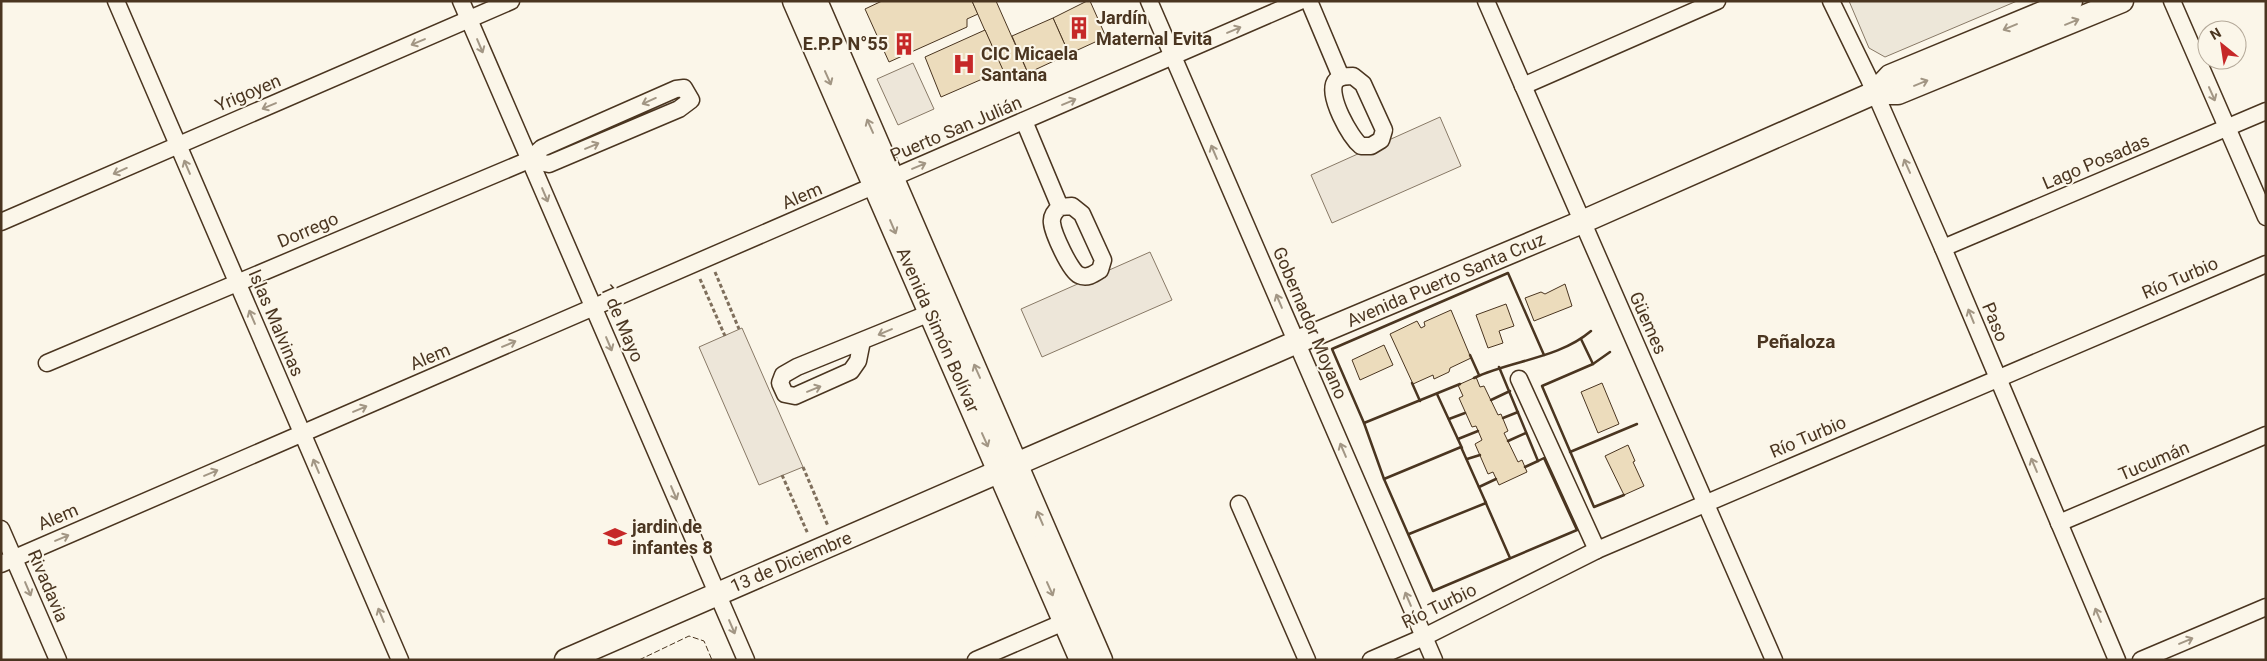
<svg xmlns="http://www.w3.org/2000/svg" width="2267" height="661" font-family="Roboto,sans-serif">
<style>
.green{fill:#ede6d9;stroke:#887966}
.parking{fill:#ede7d9;stroke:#887966}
.building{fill:#ecdcbc;stroke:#4a3520}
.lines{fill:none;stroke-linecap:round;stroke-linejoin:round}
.street-casing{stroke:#4a3520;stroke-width:19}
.secondary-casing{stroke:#4a3520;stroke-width:25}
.path{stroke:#7f6f5c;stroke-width:3;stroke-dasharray:4 2.5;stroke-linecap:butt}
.street{stroke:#fbf6e9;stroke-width:16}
.secondary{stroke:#fbf6e9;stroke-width:22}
.fence{stroke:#4a3520;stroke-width:1;stroke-dasharray:6 2.5;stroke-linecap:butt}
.wall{stroke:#4a3520;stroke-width:2.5}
.oneway{stroke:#a29684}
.labels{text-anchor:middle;stroke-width:4;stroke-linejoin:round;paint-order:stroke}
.poi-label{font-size:18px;font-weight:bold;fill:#4a3520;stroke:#fbf6e9;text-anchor:start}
.street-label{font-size:18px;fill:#4a3520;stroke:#fbf6e9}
.neighbourhood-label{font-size:19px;font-weight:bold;fill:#4a3520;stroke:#fbf6e9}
</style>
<rect width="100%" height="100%" fill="#fbf6e9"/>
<g class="green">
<polygon points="913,63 934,109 898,125 877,79"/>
<polygon points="1440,117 1461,166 1332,223 1311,175"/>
<polygon points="1150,252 1172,300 1042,357 1021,309"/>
<polygon points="742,328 803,467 759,485 699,347"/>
</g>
<polygon class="parking" points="1849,1 2017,1 1885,57 1869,48"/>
<g class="building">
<polygon points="882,1 972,1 978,14 967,19 967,27 889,62 865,9"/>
<polygon points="972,1 996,1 1027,71 1007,81"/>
<polygon points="1087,1 1090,1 1106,37 1069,54 1053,18"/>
<polygon points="1053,18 1069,54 1028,73 1012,36"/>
<polygon points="985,30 1003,70 941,97 925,57"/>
<polygon points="1565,284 1572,306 1534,321 1525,298 1541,292 1545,294"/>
<polygon points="1506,304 1514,326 1499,331 1503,343 1488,348 1476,315"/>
<polygon points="1451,310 1471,358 1450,368 1449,372 1434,379 1433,375 1413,384 1390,334 1417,321 1421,328 1425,326 1424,322"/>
<polygon points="1384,345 1393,365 1360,380 1352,360"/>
<polygon points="1476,377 1480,387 1484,386 1498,415 1501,414 1508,431 1504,433 1518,462 1522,460 1527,472 1499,485 1493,472 1488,474 1475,444 1482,440 1476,426 1472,427 1459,398 1463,396 1458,385"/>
<polygon points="1602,383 1619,424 1598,433 1581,392"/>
<polygon points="1628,445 1635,461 1633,462 1644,486 1624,495 1605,456"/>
</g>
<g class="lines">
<defs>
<g id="street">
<polyline points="116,1 400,660"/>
<polyline points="461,1 746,660"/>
<polyline points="1149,1 1434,660"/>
<polyline points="1309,1 1341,77"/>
<polyline points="1486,1 1774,660"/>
<polyline points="1831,1 1869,79 1943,248 2117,660"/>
<polyline points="2172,1 2266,217"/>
<path d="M1353,76L1363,84L1384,130L1381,140L1371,146H1361C1350,137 1327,96 1335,82C1339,76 1347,76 1353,76Z"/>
<polyline points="1523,86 1717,1"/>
<path d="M1024,121L1060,207C1055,211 1051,216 1052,223C1053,233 1070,271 1079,275C1087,279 1094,274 1100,270L1103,260L1082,214L1072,206L1060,207"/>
<polyline points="1,222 511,1"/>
<polyline points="1943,248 2266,111"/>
<polyline points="862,341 858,361 851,371 795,396 785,394 780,383 783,375 797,367 930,313"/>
<polyline points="47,363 529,160 542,148 676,89 684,88 691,100 679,109 549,164 529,160"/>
<polyline points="1519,379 1597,550"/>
<polyline points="1239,504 1307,660"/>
<polyline points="2059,523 2266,435"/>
<polyline points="1,529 58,660"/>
<polyline points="1,564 1300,1"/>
<polyline points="976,660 1064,622"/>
<polyline points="1371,660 1424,637 1597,550 2266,264"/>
<polyline points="2141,660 2266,607"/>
</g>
<g id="secondary">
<polyline points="794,1 1081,660"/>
<polyline points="816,1 1101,660"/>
<polyline points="1874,93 1898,93 2122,1"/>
<polyline points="566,660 1297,342 1582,222 1874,93 1890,76 2071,1"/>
</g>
</defs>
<use href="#street" class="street-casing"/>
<use href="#secondary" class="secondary-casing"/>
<g class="path">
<polyline points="715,272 739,329"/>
<polyline points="700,279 725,336"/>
<polyline points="803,467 828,526"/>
<polyline points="782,475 808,534"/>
</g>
<use href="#street" class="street"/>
<use href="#secondary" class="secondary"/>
<polyline class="fence" points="639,660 689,636 704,641 712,660"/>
<g class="wall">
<polyline points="1581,339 1593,364"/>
<polyline points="1610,352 1593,364 1542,386 1594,507 1624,495"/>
<polyline points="1470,355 1479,375"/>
<polyline points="1499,367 1538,461 1544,458 1577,530 1433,591 1384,479 1364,423 1332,349 1508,273 1544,355"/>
<path d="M1474,378C1512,360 1558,359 1591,331"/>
<polyline points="1412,383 1420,401"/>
<polyline points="1437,394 1462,448"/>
<polyline points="1491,400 1510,391"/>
<polyline points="1503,418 1518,412"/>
<polyline points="1449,419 1465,413"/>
<polyline points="1364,423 1460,384"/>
<polyline points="1458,439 1478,431"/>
<polyline points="1508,441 1526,433"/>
<polyline points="1570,452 1637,424"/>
<polyline points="1467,459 1480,455"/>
<polyline points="1525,467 1538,461"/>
<polyline points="1384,479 1461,447 1486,503 1409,534"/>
<polyline points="1479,487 1496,479"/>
<polyline points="1485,501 1510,558"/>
</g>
</g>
<defs><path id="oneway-shaft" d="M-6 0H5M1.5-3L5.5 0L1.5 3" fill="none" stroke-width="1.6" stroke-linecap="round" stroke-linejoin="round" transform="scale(1.25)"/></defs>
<g class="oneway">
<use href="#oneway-shaft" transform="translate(2072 22) rotate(-22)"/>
<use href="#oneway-shaft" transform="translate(2010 27) rotate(157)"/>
<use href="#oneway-shaft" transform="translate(1234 30) rotate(-23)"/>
<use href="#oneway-shaft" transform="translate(418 42) rotate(157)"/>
<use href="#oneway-shaft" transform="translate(480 46) rotate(67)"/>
<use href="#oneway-shaft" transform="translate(828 78) rotate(66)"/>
<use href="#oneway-shaft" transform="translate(1921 83) rotate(-22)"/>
<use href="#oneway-shaft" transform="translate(2212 94) rotate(66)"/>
<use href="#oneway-shaft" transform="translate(649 101) rotate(156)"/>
<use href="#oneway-shaft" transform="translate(1069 102) rotate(-23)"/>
<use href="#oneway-shaft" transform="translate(269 106) rotate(157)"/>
<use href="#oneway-shaft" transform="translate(870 126) rotate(-114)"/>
<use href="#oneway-shaft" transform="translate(592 146) rotate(-23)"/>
<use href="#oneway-shaft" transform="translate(1214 152) rotate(-113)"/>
<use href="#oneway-shaft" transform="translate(919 166) rotate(-23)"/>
<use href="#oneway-shaft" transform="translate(1907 166) rotate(-114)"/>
<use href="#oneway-shaft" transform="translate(187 167) rotate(-113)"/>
<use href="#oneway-shaft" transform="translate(120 171) rotate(156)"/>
<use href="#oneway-shaft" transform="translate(545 195) rotate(67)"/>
<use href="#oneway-shaft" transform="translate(893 227) rotate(67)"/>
<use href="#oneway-shaft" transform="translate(1279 301) rotate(-113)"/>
<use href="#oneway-shaft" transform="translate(1971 316) rotate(-112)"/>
<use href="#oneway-shaft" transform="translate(252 317) rotate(-113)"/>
<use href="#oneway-shaft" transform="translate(885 332) rotate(157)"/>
<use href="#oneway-shaft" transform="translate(509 344) rotate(-23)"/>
<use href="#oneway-shaft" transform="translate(609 344) rotate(67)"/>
<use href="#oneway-shaft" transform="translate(977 371) rotate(-114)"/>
<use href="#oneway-shaft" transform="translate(814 389) rotate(-22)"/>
<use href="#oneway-shaft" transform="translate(360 409) rotate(-23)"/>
<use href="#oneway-shaft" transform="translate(985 440) rotate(66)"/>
<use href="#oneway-shaft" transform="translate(1343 450) rotate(-113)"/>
<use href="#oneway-shaft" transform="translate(2034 465) rotate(-113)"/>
<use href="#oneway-shaft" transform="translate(316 466) rotate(-113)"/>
<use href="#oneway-shaft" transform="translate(211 473) rotate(-23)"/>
<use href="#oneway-shaft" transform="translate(674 493) rotate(67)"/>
<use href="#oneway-shaft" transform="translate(1040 518) rotate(-113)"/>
<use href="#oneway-shaft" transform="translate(62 538) rotate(-23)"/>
<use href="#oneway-shaft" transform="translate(28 589) rotate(67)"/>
<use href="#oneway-shaft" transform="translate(1050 589) rotate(66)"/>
<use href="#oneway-shaft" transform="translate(1408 599) rotate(-113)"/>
<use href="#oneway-shaft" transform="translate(381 615) rotate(-113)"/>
<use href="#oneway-shaft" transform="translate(2098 615) rotate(-113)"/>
<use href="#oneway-shaft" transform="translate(732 627) rotate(67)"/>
<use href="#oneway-shaft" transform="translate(2186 641) rotate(-23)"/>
</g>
<defs>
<symbol id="building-bare" viewBox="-9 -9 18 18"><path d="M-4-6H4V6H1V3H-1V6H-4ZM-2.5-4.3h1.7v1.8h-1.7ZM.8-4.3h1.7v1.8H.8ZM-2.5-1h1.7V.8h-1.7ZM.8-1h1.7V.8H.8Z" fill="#c62828" stroke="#fbf6e9" stroke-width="2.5" paint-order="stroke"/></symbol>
<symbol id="hospital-bare" viewBox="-9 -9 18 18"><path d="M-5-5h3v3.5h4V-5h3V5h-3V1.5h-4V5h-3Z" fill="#c62828" stroke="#fbf6e9" stroke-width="2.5" paint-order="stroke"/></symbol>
<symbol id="school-bare" viewBox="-9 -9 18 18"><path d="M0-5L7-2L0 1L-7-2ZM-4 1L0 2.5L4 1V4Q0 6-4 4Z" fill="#c62828" stroke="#fbf6e9" stroke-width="2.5" paint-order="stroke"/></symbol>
</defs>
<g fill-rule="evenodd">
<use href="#building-bare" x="1063" y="12" width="32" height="32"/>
<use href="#building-bare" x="888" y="28" width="32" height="32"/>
<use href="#hospital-bare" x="948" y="48" width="32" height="32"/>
<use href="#school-bare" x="599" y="521" width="32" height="32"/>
</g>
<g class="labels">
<g class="poi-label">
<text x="1096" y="24">Jardín<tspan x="1096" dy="21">Maternal Evita</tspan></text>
<text x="888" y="50" text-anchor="end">E.P.P N°55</text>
<text x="981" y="60">CIC Micaela<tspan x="981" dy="21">Santana</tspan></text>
<text x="632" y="533">jardin de<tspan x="632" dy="21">infantes 8</tspan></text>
</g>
<g class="street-label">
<text transform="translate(248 93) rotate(-23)" y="6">Yrigoyen</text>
<text transform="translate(956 129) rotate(-23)" y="6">Puerto San Julián</text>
<text transform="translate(2096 162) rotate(-23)" y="6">Lago Posadas</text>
<text transform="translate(802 196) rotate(-23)" y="6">Alem</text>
<text transform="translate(308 230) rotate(-23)" y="6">Dorrego</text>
<text transform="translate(2180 278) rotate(-23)" y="6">Río Turbio</text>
<text transform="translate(1446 280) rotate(-23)" y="6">Avenida Puerto Santa Cruz</text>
<text transform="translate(1995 322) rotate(68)" y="6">Paso</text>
<text transform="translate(276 323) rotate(67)" y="6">Islas Malvinas</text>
<text transform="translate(622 323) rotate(67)" y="6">1 de Mayo</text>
<text transform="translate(1310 323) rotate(67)" y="6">Gobernador Moyano</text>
<text transform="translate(1648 323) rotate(66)" y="6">Güemes</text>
<text transform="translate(938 330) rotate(66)" y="6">Avenida Simón Bolívar</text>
<text transform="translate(430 357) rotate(-23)" y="6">Alem</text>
<text transform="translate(1808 437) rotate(-23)" y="6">Río Turbio</text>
<text transform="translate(2154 461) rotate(-23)" y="6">Tucumán</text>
<text transform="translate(58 517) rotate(-23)" y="6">Alem</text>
<text transform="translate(791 562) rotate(-23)" y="6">13 de Diciembre</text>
<text transform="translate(48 586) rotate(67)" y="6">Rivadavia</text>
<text transform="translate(1439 606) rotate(-26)" y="6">Río Turbio</text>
</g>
<g class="neighbourhood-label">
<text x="1796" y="348">Peñaloza</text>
</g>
</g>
<rect width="2267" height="661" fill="none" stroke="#4a3520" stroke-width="5"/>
<g transform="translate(2222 45) rotate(330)"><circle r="24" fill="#fbf6e9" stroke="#b4a999"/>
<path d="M0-4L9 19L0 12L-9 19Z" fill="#c62828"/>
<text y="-8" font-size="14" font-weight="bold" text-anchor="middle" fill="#4a3520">N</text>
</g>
</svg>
